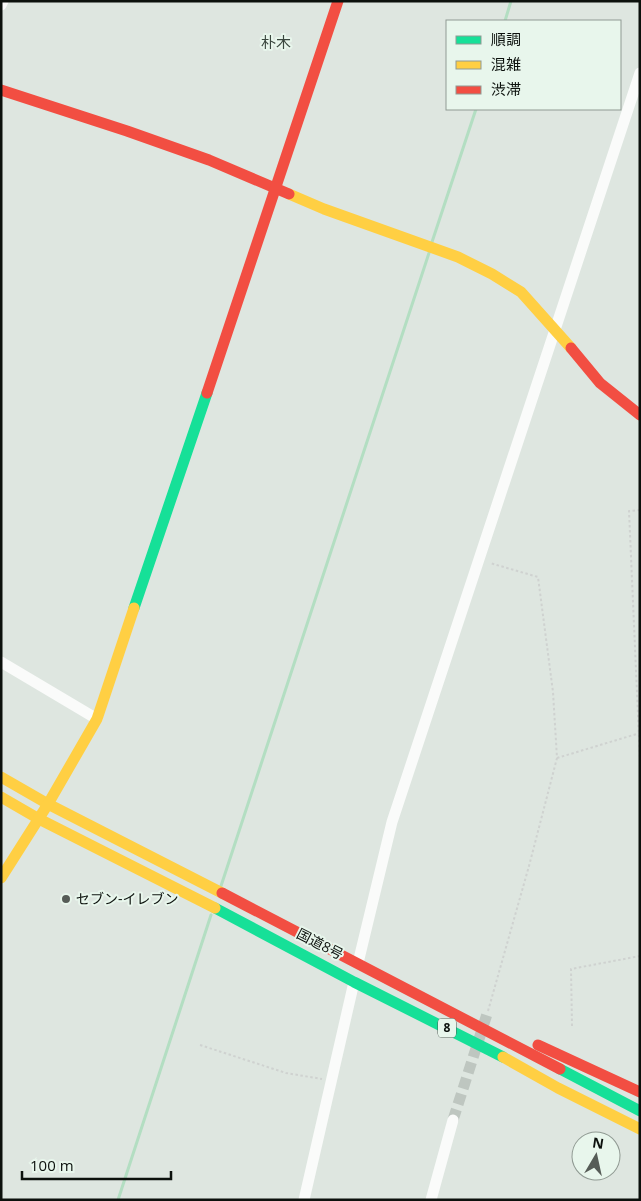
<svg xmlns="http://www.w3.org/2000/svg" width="641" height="1201" font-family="'Open Sans','Noto Sans JP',sans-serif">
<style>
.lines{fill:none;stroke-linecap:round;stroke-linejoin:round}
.stream{stroke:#b3dec2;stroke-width:3}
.street-tunnel{stroke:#bec6c0;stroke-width:11;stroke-dasharray:11 5.5;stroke-linecap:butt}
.path{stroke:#cfd2d0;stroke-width:2;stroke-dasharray:2.5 2.5;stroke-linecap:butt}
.street{stroke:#fafbfa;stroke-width:11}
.fast{stroke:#16e098;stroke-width:11}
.slow{stroke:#ffcf43;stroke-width:11}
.jam{stroke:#f24e42;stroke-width:11}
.poi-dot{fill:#565c57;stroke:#e8f6ec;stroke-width:2}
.labels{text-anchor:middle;stroke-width:4;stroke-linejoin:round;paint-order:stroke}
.shield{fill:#e8f6ec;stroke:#4e5650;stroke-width:1}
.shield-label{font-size:12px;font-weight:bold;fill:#0c110d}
.poi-label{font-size:14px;fill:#0c110d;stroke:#e8f6ec;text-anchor:start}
.street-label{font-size:14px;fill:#0c110d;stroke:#e8f6ec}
.neighbourhood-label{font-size:15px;fill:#3b473f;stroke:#e8f6ec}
</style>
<rect width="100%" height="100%" fill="#dee6e0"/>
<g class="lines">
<g class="stream">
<polyline points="505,21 511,1"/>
<polyline points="432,242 476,109"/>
<polyline points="221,886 429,253"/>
<polyline points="118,1200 211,915"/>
</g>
<polyline class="street-tunnel" points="453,1120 488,1011"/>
<g class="path">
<polyline points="640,510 629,511 640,761"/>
<polyline points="557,758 640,733"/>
<polyline points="488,1011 529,866 557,758 553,692 538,577 490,563"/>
<polyline points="572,1026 571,969 640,956"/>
<polyline points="200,1045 286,1073 322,1079"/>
</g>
<g class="street">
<polyline points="1,5 3,1"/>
<polyline points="1,662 97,719"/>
<polyline points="358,963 392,822 640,73"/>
<polyline points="304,1200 354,982"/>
<polyline points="431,1200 453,1120"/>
</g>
<g class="fast">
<polyline points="134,608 207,393"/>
<polyline points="215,908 354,982 503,1057"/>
<polyline points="560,1069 640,1111"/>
</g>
<g class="slow">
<polyline points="289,194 324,209 458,257 492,274 521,292 571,348"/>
<polyline points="1,777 48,804 222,893"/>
<polyline points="1,797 39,819 215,908"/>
<polyline points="1,878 48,804 97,719 134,608"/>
<polyline points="503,1057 558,1088 640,1129"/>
</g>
<g class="jam">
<polyline points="1,90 127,131 209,160 289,194"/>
<polyline points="571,348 600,383 640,415"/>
<polyline points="207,393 338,1"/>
<polyline points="222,893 560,1069"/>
<polyline points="538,1045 640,1092"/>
</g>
</g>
<circle class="poi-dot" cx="66" cy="899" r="5"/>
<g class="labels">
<rect class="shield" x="438" y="1018.5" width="18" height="19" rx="4"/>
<g class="shield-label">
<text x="447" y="1032">8</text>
</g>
<g class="poi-label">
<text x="76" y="904">セブン-イレブン</text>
</g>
<g class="street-label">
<text transform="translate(320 944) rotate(27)" y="5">国道8号</text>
</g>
<g class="neighbourhood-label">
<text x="276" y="48">朴木</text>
</g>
</g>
<rect width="641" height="1201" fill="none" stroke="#0c110d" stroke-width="5"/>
<rect x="446" y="20" width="175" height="90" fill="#e8f6ec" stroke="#909a93"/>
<rect x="456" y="36" width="25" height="8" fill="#16e098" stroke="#909a93"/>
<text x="491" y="45" font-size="15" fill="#0c110d">順調</text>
<rect x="456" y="61" width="25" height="8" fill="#ffcf43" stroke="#909a93"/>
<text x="491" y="70" font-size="15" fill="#0c110d">混雑</text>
<rect x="456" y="86" width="25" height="8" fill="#f24e42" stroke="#909a93"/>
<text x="491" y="95" font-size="15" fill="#0c110d">渋滞</text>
<g transform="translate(596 1156) rotate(9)"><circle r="24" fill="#e8f6ec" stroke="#909a93"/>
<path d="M0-4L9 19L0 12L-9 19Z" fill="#565c57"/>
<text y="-8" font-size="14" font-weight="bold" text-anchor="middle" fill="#0c110d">N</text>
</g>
<path d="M22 1171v8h149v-8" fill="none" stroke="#0c110d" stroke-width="2.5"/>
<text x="30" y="1171" font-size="15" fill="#0c110d" stroke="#e8f6ec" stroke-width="4" paint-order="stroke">100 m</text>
</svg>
